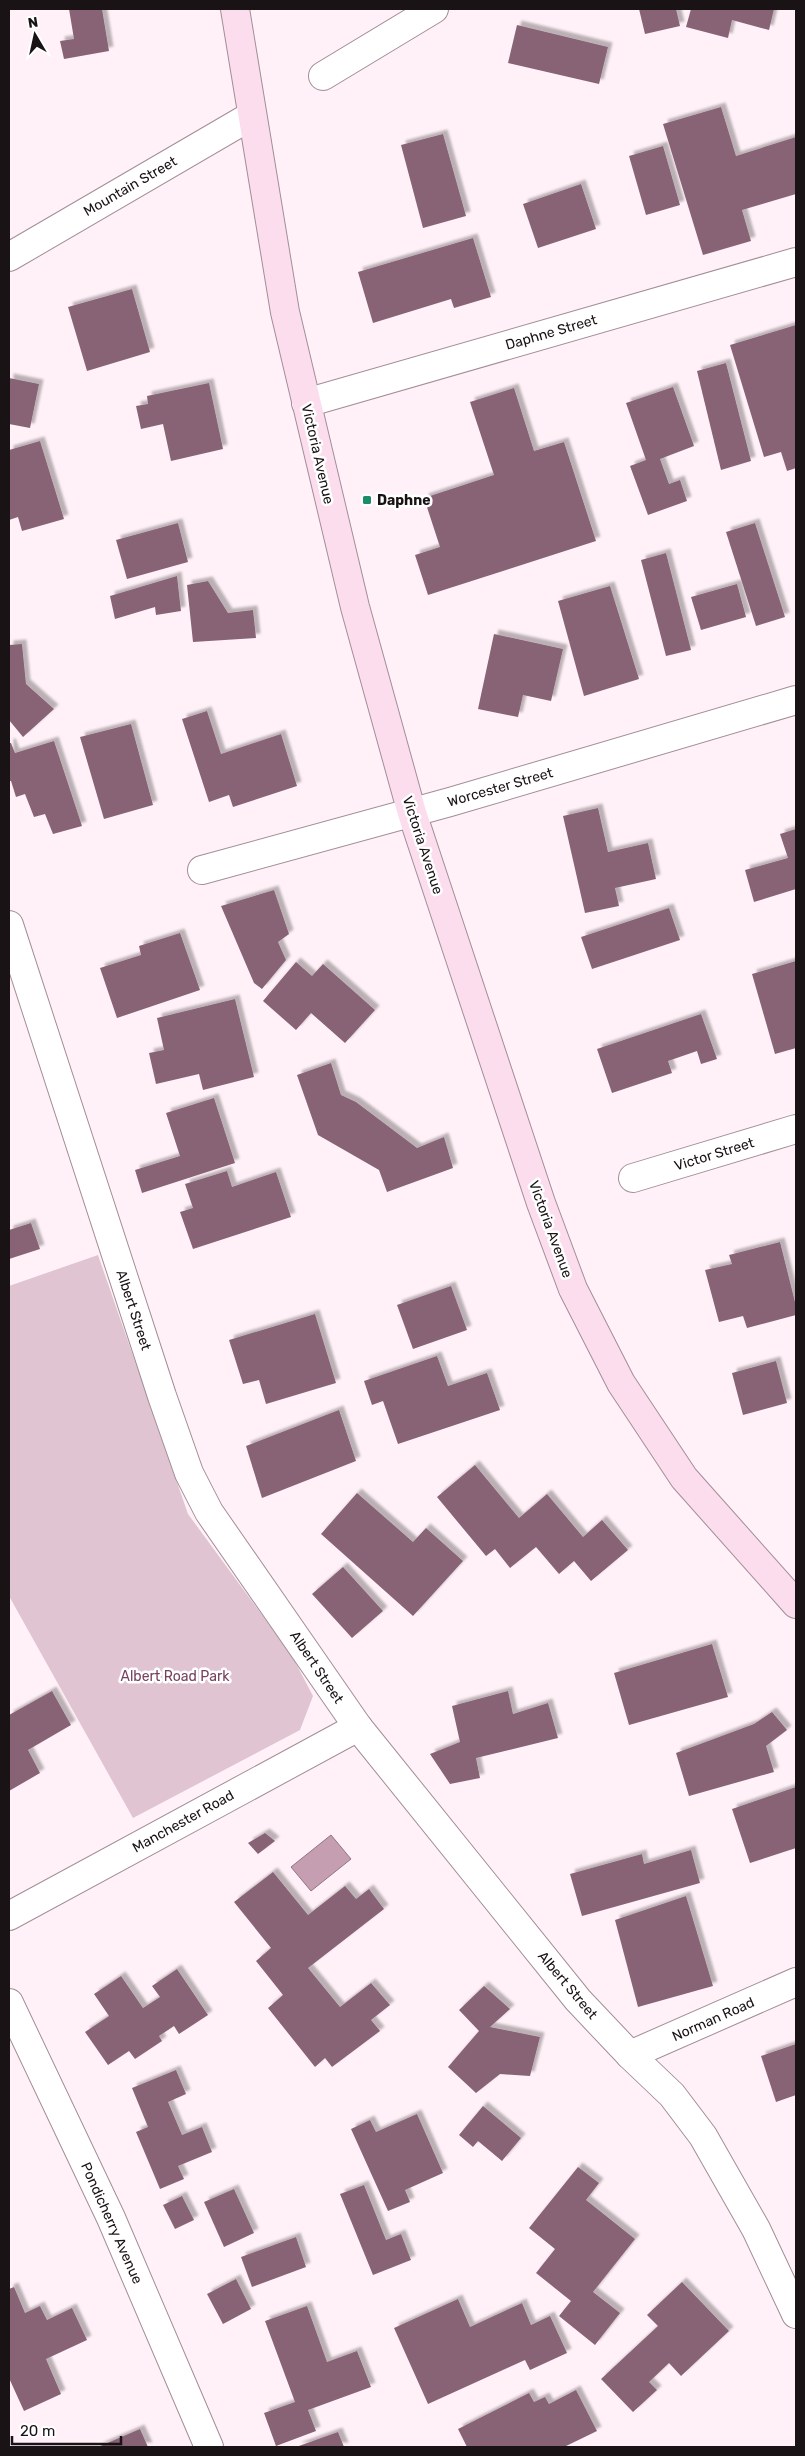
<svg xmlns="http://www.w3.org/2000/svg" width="805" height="2456" font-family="Rubik,sans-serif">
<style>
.green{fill:#e0c4d1}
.water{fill:#c59fb1;stroke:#927582}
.building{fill:#876475;filter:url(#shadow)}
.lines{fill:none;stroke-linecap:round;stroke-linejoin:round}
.street-casing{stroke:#a28e98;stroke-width:30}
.secondary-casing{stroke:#a28e98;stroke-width:30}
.street{stroke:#fff;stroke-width:28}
.secondary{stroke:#fcddee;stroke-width:28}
.poi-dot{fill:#1c8b6a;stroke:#fff;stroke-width:2}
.labels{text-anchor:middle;stroke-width:5;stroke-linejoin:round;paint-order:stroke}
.street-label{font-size:14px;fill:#1a1316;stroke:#fff}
.poi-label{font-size:14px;font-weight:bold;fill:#1a1316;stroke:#fff;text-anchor:start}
.park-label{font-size:14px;fill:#76415d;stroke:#fff}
</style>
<defs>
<filter id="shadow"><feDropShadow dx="4.5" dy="-4.5" stdDeviation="1" flood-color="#0004"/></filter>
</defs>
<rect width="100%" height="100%" fill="#fff1f7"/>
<polygon class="green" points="98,1255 188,1514 292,1656 313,1696 300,1730 133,1818 9,1596 9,1286"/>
<polygon class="water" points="331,1835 351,1859 311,1891 291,1867"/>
<g class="building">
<polygon points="69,9 102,9 109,51 64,59 60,41 74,39"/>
<polygon points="639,9 676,9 680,26 645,34"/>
<polygon points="691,9 774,9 769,30 732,20 728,38 686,27"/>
<polygon points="517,25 608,47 599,84 508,63"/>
<polygon points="721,107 736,156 796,137 796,194 742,210 751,241 703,255 663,124"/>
<polygon points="443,134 466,216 423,228 401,145"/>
<polygon points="663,146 680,205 646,215 629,156"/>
<polygon points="581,184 596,229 538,248 523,204"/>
<polygon points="473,238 491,297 454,308 451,299 373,323 358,272"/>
<polygon points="132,289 150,352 87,371 68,307"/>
<polygon points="796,325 796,468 787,471 781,452 764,457 730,345"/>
<polygon points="726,363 751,461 721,470 697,371"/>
<polygon points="9,378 39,384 30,428 9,424"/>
<polygon points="209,383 223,449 171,461 163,424 141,429 136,406 148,404 147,396"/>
<polygon points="673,387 694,446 660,459 669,484 680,480 687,501 648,515 630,466 646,460 626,403"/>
<polygon points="514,388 534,451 564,442 596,541 428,595 415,555 440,547 424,498 494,475 470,402"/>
<polygon points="40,441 64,519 22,531 18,517 9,520 9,450"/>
<polygon points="178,523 188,562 127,579 116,540"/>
<polygon points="755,523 785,617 756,626 726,532"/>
<polygon points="666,553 691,650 666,656 641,560"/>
<polygon points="177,576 181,611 156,615 155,607 115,619 110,596"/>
<polygon points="208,581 228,613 253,610 256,638 193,642 187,585"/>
<polygon points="737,584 746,617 701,630 691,597"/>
<polygon points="610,586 639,679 584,696 558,601"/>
<polygon points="494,634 563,649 551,701 523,695 518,717 478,709"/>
<polygon points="22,644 26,684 54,709 23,737 9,720 9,645"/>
<polygon points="207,711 221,754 281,734 297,786 233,807 229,795 209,802 182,719"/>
<polygon points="131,724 153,805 104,819 80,737"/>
<polygon points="54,741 82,826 53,834 45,814 34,817 25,794 16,797 11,781 9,781 9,743 11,743 15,753"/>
<polygon points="598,808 608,852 648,843 656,879 615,888 619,906 585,913 563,816"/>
<polygon points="796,829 796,889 754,902 745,870 788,858 780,834"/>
<polygon points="274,890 289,934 278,942 286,960 262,989 254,983 221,906"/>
<polygon points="669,908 680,940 592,969 581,937"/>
<polygon points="180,933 200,990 117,1018 100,968 141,955 139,946"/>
<polygon points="796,961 796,1048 775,1054 752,974"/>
<polygon points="296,962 312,976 323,964 375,1010 345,1043 311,1013 296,1030 263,1001"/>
<polygon points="235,999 254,1077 203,1090 199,1074 156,1084 149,1053 164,1050 157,1018"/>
<polygon points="701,1014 717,1059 701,1064 697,1051 668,1061 672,1073 612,1093 597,1049"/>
<polygon points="331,1063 341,1095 356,1102 417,1148 444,1137 453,1168 387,1192 379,1170 318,1135 297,1075"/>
<polygon points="214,1098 235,1163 142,1193 135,1170 180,1156 166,1113"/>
<polygon points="227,1171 232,1187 276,1172 291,1217 193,1249 180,1212 193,1208 185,1184"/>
<polygon points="31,1223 40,1249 9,1259 9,1230"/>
<polygon points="780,1242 796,1306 796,1315 747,1328 743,1316 719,1322 705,1270 732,1264 729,1255"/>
<polygon points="451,1286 467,1330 413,1349 397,1305"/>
<polygon points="315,1314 336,1383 266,1404 259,1380 243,1384 229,1340"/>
<polygon points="437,1356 448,1386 487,1373 500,1410 398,1444 383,1401 372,1405 364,1381"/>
<polygon points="776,1361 787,1403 743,1415 732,1373"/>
<polygon points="339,1410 356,1461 262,1498 246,1446"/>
<polygon points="475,1465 519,1518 547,1494 583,1537 602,1520 628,1550 591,1581 574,1561 559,1574 536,1547 510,1568 495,1549 486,1556 437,1497"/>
<polygon points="357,1493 413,1542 426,1528 463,1561 413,1616 321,1534"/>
<polygon points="343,1567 383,1611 352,1638 312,1594"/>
<polygon points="712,1644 728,1697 629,1725 614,1673"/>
<polygon points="52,1691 71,1725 28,1750 40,1773 9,1791 9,1715"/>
<polygon points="508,1691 513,1714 548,1703 558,1738 476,1758 480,1778 450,1784 430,1754 460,1742 452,1706"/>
<polygon points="772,1712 787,1730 766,1746 774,1772 689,1796 676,1753 754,1724"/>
<polygon points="796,1787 796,1848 750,1863 732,1809"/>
<polygon points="265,1833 275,1841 258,1854 248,1843"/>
<polygon points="691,1850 700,1883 582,1916 570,1874 642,1854 644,1864"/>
<polygon points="273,1872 308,1915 345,1886 356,1899 369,1889 384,1909 308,1968 340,2007 371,1983 390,2005 371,2020 380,2031 332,2067 325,2058 315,2067 268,2008 283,1995 256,1961 271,1948 234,1902"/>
<polygon points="686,1896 713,1986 638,2007 615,1920"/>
<polygon points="177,1969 208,2015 179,2034 174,2026 159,2036 162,2041 135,2059 129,2051 108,2065 85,2032 109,2016 94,1994 121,1976 143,2008 160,1997 152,1986"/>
<polygon points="484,1986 510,2009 490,2027 540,2037 530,2076 500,2074 476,2093 448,2067 479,2031 459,2010"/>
<polygon points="796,2044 796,2095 776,2102 761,2056"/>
<polygon points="176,2070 186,2094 168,2102 182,2135 202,2127 212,2152 178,2166 184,2179 160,2189 136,2132 148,2127 132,2088"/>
<polygon points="483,2106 521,2138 502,2161 478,2141 473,2147 459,2135"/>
<polygon points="417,2114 443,2173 405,2190 410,2202 388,2211 351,2129 370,2120 376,2132"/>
<polygon points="578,2167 599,2183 586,2200 635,2239 593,2292 620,2313 595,2345 559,2316 571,2301 536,2273 555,2249 529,2228"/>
<polygon points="364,2185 386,2240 401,2234 411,2260 373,2275 340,2194"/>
<polygon points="234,2189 254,2233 224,2247 204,2202"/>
<polygon points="182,2196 194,2220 175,2229 163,2205"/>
<polygon points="296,2237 306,2267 252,2287 241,2257"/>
<polygon points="236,2279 251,2309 223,2324 207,2294"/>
<polygon points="682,2282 729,2331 681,2376 669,2363 649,2382 657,2390 633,2412 601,2379 658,2326 647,2315"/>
<polygon points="14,2287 25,2313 40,2306 47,2320 72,2308 87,2340 46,2359 61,2394 24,2411 9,2378 9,2289"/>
<polygon points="458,2299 470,2327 522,2303 531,2325 550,2316 567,2353 530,2370 525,2360 428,2404 394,2328"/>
<polygon points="307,2306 327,2362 357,2351 371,2387 308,2410 316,2431 276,2446 264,2413 295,2402 265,2321"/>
<polygon points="576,2390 597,2431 564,2447 467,2447 458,2429 529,2393 534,2402 545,2397 549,2404"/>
<polygon points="140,2429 148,2447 98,2447"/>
<polygon points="338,2432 344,2447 296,2447"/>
</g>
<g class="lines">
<defs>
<g id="street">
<polyline points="323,76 434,9"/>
<polyline points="9,257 251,116"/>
<polyline points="306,403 796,262"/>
<polyline points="202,870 450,802 796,700"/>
<polyline points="9,925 162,1396 189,1473 209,1512 358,1727 578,2000 630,2055 672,2095 703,2136 756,2229 796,2314"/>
<polyline points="633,1178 796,1129"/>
<polyline points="9,1916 358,1727"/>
<polyline points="9,2003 111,2218 209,2447"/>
<polyline points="630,2055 796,1982"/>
</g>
<polyline id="secondary" points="235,9 285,312 355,607 412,813 541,1203 573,1289 621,1383 684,1478 796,1604"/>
</defs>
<use href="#street" class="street-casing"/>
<use href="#secondary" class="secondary-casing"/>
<use href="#street" class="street"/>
<use href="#secondary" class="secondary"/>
</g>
<rect class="poi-dot" x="362" y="495" width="10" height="10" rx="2.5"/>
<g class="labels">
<g class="street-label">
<text transform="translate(130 186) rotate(-30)" y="5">Mountain Street</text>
<text transform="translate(551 332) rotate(-16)" y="5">Daphne Street</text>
<text transform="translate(318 454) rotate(77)" y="5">Victoria Avenue</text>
<text transform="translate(500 787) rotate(-16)" y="5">Worcester Street</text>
<text transform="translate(423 845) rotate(72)" y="5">Victoria Avenue</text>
<text transform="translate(714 1154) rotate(-17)" y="5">Victor Street</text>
<text transform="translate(551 1229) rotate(70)" y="5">Victoria Avenue</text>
<text transform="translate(134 1310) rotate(72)" y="5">Albert Street</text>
<text transform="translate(317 1667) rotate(56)" y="5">Albert Street</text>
<text transform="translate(183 1821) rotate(-29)" y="5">Manchester Road</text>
<text transform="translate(568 1985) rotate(50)" y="5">Albert Street</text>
<text transform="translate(713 2019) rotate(-24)" y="5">Norman Road</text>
<text transform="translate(112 2223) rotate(66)" y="5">Pondicherry Avenue</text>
</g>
<g class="poi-label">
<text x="377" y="505">Daphne</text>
</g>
<g class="park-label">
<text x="175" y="1681">Albert Road Park</text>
</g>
</g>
<rect width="805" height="2456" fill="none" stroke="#1a1316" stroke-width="20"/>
<g transform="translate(35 35) rotate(351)" stroke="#ffffff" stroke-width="4" paint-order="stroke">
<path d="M0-4L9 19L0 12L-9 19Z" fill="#1a1316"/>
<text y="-8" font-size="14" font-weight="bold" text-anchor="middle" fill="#1a1316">N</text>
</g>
<path d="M12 2436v8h109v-8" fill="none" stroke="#1a1316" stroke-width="2.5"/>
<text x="20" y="2436" font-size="15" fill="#1a1316" stroke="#ffffff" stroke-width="4" paint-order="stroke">20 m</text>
</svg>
